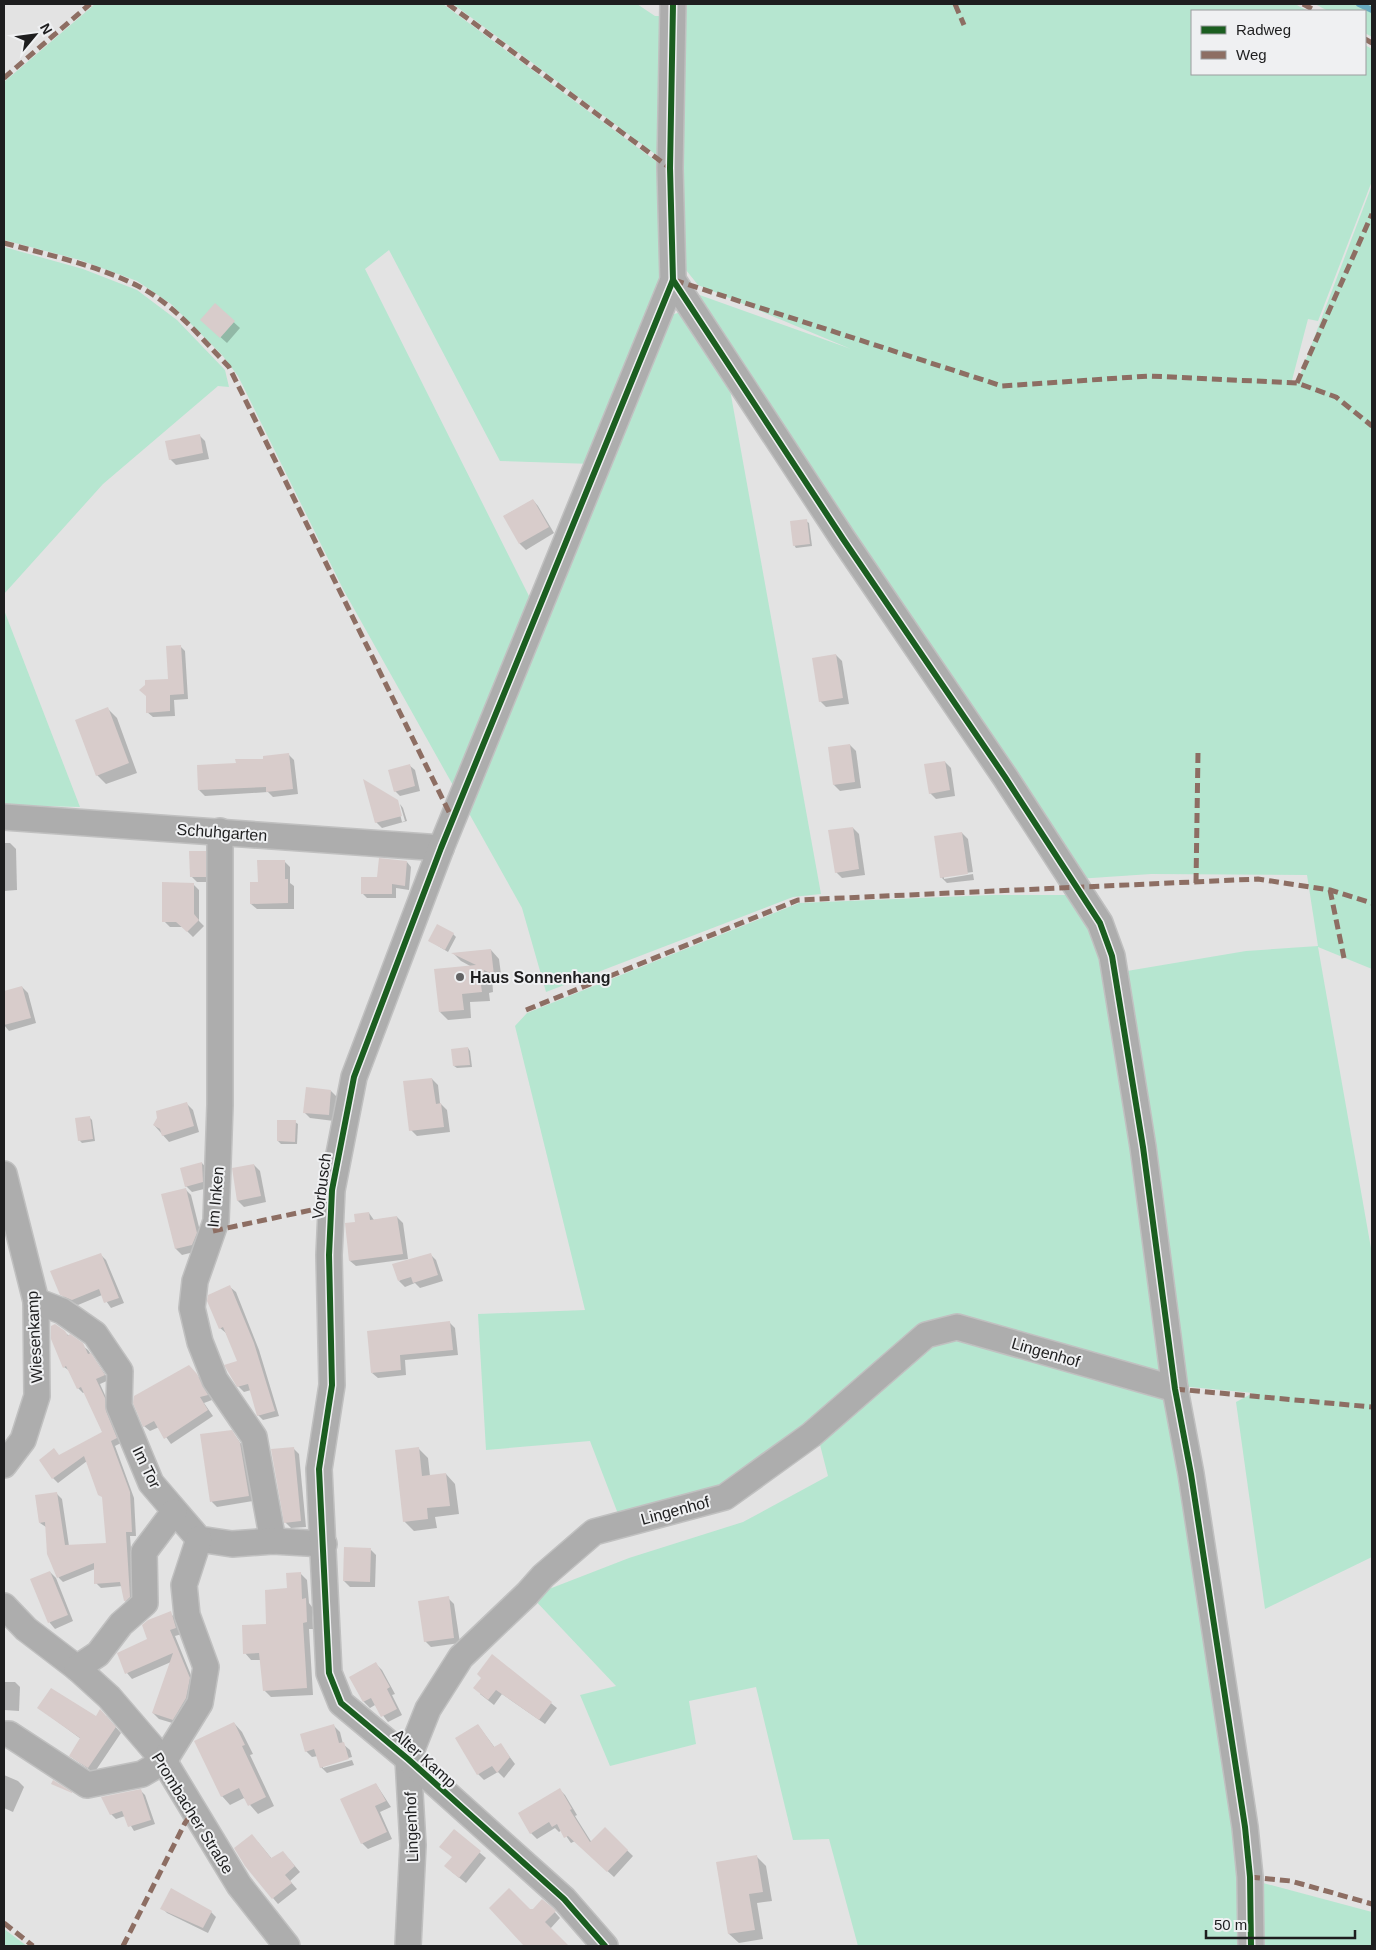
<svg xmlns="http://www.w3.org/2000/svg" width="1376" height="1950" font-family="Arial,sans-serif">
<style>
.green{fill:#b6e6d0}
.shadow{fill:#0003}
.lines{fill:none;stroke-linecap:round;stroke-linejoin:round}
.stream{stroke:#68aabf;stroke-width:6}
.building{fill:#d8cccb}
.minor-casing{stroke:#c0c0c0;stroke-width:28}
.minor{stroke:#adadad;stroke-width:25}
.quiet{stroke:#8d6e63;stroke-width:5;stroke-dasharray:10 5;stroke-linecap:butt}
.cycleway-casing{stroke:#eff0f2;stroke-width:9}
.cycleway{stroke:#1b5e20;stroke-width:6}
.poi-dot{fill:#636364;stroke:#eff0f2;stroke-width:2}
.labels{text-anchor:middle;stroke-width:4;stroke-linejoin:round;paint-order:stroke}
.street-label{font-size:16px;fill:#1e1e1f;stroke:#eff0f2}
.poi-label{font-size:16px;font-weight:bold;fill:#1e1e1f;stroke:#eff0f2;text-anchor:start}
</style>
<rect width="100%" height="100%" fill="#e3e3e3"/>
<g class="green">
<polygon points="95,4 443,4 668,170 666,266 592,464 500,461 389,250 365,269 535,608 459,796 344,591 238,376 222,355 171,304 137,281 80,260 4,240 4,82"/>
<polygon points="453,4 637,4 655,16 661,16 663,154 655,154"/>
<polygon points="680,4 1295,4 1308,11 1192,11 1192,74 1365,74 1365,45 1372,49 1372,181 1318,321 1308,319 1291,384 1297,383 1372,185 1372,969 1318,947 1372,1254 1372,1557 1265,1609 1236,1402 1253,1393 1180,1386 1121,972 1246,951 1318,946 1307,875 1151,874 1077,879 694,293 851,349 698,285 686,270 681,245"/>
<polygon points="1315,4 1372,4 1372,37 1365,33 1365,11 1328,11"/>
<polygon points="4,247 83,269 137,290 177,320 225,370 229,387 218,386 103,484 4,594"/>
<polygon points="680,312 727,373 821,894 793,897 546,992 522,908 466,808 669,316"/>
<polygon points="4,610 80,807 4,805"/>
<polygon points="992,895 1073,895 1105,946 1165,1373 955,1324 721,1493 620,1519 590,1441 486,1450 478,1314 585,1310 515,1026 527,1013 799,903"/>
<polygon points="958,1333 1169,1395 1240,1829 1246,1946 858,1946 829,1839 793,1840 756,1687 689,1701 696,1744 610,1766 580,1695 616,1686 531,1596 629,1558 743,1522 828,1476 818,1437 928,1339"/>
<polygon points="1263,1883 1372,1912 1372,1946 1256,1946"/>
<polygon points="4,1929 27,1946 4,1946"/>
</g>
<g class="shadow">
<polygon points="215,305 240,328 227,343 208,326"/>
<polygon points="199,435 205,441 209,459 176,465 170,459"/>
<polygon points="533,500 538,506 554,533 526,550 520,544 504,516"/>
<polygon points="806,521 809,523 812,546 796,548 794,545"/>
<polygon points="180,646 185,651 188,699 174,700 175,716 153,717 147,712 146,685 169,680"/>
<polygon points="836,655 842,661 849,704 826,707 820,701"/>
<polygon points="108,709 117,718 137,773 106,784 97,775"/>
<polygon points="850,745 856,751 861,788 840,791 834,785"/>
<polygon points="288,754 294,760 298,794 273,797 268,792 205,796 199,790 237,764"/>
<polygon points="945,762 951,768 955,796 936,799 930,793"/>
<polygon points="409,765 415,770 420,791 400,796 395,791"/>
<polygon points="397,802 402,822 405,821 400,804 403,808 407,821 382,828 376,822"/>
<polygon points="853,828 859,834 865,875 842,878 836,872"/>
<polygon points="962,833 968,839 973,872 944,876 944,879 973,874 974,880 947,883 941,877"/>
<polygon points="4,843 10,843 16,849 17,890 4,891"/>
<polygon points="205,852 211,858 211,882 197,882 191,876"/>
<polygon points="284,861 290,867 290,883 294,886 294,909 257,909 251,904 259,883"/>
<polygon points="407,862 411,867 409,890 396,888 396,898 367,898 363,894 378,878"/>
<polygon points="193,884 199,890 199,921 204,926 193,937 183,927 170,927 164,921"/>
<polygon points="453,934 456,937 448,952 430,941"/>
<polygon points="491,950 499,959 502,982 492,977 493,992 489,993 490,1001 470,1002 471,1018 448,1020 440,1012 472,967 461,961 454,954"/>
<polygon points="22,987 28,993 36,1023 9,1031 4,1025 4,992"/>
<polygon points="468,1048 470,1051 472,1067 457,1068 454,1066"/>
<polygon points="432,1079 438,1085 440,1103 447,1110 450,1132 417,1136 411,1130"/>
<polygon points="331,1091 337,1097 334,1121 310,1118 304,1112"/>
<polygon points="187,1104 193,1110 199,1132 169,1142 154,1125"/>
<polygon points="89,1117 92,1120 95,1141 82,1143 79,1140"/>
<polygon points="295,1122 298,1124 297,1144 281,1144 278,1141"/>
<polygon points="202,1163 207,1169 208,1188 192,1192 186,1186"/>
<polygon points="254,1165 260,1171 266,1202 244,1207 238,1201 234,1169"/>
<polygon points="185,1189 191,1195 202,1239 198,1251 182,1255 176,1249 162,1195"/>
<polygon points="369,1213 374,1220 397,1217 403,1223 408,1259 356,1266 350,1261 356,1223"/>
<polygon points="100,1254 106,1260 124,1303 111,1308 102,1295 78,1305 67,1300 61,1294"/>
<polygon points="430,1254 436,1260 443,1281 420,1288 415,1283 405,1287 399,1281"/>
<polygon points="230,1287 236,1292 259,1350 279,1416 263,1420 258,1415 251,1390 244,1392 238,1386 239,1362 226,1333 220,1328"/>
<polygon points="450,1323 455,1328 458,1355 405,1360 406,1375 378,1378 372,1373"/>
<polygon points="64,1332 88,1350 109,1380 100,1384 109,1404 110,1417 121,1443 115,1446 134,1498 136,1536 130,1536 135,1602 130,1606 125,1601 122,1586 101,1588 96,1583 95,1569 63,1582 59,1578 49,1554 46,1527 40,1523 57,1494 62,1499 69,1546 108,1544 104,1499 87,1461 58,1483 53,1478 59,1456 103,1433 85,1392 83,1393 78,1388 70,1371 64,1367"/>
<polygon points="189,1366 202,1381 212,1400 204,1403 213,1416 171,1444 159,1427 150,1431 144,1426"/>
<polygon points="232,1432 245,1449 253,1501 217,1507 212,1502 202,1435"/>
<polygon points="293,1448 299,1454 306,1527 291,1528 285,1522"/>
<polygon points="419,1449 428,1458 430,1476 446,1474 455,1484 459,1514 435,1517 437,1528 414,1531 404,1521"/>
<polygon points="370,1549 376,1555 375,1587 350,1587 344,1581"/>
<polygon points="50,1572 56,1578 73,1621 55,1629 50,1623 32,1579"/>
<polygon points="300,1573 307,1580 309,1603 312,1607 313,1629 309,1629 313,1695 271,1697 264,1690 261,1660 251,1660 245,1653 268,1625 288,1589"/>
<polygon points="448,1598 454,1604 460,1643 431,1647 425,1641"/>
<polygon points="170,1613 176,1619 182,1634 175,1636 195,1685 179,1725 159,1719 153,1713 171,1662 132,1679 127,1673 149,1640"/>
<polygon points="493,1656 557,1708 545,1724 502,1694 494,1705 480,1694 482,1678"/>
<polygon points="376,1664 382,1670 395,1694 392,1695 402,1715 388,1722 375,1705 370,1708 364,1702 351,1677"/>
<polygon points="4,1682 15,1682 20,1687 19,1711 4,1710"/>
<polygon points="39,1708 96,1718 106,1716 121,1733 94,1773 70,1756 81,1739"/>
<polygon points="234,1723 242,1732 253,1754 250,1755 274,1806 258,1814 244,1798 230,1805 222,1796"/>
<polygon points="478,1725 495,1748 501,1745 515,1764 504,1778 498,1772 484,1780 478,1774"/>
<polygon points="334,1726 340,1732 343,1744 350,1750 352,1757 323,1765 323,1768 352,1760 354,1765 327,1773 321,1767 318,1756 312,1757 306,1751"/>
<polygon points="4,1775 18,1781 24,1787 13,1812 4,1808"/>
<polygon points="376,1784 391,1807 380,1812 392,1839 368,1849 362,1843 342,1800"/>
<polygon points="140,1790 145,1795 155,1824 134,1831 125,1816 116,1819 111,1814"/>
<polygon points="560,1790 565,1795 577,1815 575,1816 592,1843 605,1829 633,1856 614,1877 575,1841 571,1843 562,1830 559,1832 555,1828 537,1839 531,1833"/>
<polygon points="454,1831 486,1858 466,1883 452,1872"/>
<polygon points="258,1842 272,1859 289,1859 300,1872 290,1881 297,1889 278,1904 273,1898"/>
<polygon points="756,1856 766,1866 772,1901 757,1903 763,1939 739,1943 729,1934 718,1863"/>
<polygon points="162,1908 211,1912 216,1917 208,1933 167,1913"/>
<polygon points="491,1908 553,1910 560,1918 550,1929 568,1946 527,1946"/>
</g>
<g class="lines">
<polyline class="stream" points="1359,4 1372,10"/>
</g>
<g class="building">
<polygon points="215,303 235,321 220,338 200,320"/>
<polygon points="200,434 203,453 169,460 165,441"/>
<polygon points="533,499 549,527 519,544 503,516"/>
<polygon points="807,519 810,544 793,546 790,521"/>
<polygon points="181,645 184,694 170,695 170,711 146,713 146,696 139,690 145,685 145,680 168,679 166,646"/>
<polygon points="836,654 843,698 819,702 812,658"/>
<polygon points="108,707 129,763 96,776 75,720"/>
<polygon points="850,744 855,782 833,785 828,747"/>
<polygon points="289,753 293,789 266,792 266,787 198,790 197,765 236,763 235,759 263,759 263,756"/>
<polygon points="945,761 950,790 929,794 924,764"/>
<polygon points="410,764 415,786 394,792 388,770"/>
<polygon points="363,779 398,800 402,816 375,823"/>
<polygon points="853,827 859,869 835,873 828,830"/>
<polygon points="962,832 968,874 940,878 934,836"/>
<polygon points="189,851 206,851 206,877 190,877"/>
<polygon points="379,858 407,861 405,886 392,884 392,894 361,894 361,877 377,877"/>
<polygon points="257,860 285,860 285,879 288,879 288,903 250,904 250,882 258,882"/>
<polygon points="162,882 194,883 194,914 199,920 187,932 176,922 162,922"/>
<polygon points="437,924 454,933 445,950 428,941"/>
<polygon points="491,949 494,975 484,970 485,984 481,985 482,992 462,994 464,1010 439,1012 434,969 476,965 451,953"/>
<polygon points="22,986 31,1018 4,1025 4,991"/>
<polygon points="468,1047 470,1065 453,1066 451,1049"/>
<polygon points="432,1078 436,1104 441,1103 444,1127 409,1131 403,1081"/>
<polygon points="306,1087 331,1090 329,1115 303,1113"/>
<polygon points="187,1102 194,1126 162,1136 160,1129 153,1125 157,1118 156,1111"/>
<polygon points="90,1116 93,1139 78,1141 75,1118"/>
<polygon points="277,1120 296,1120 295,1142 277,1141"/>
<polygon points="202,1162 203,1182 185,1187 180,1168"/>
<polygon points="254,1164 261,1196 237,1201 232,1168"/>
<polygon points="186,1188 197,1233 192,1245 175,1249 161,1194"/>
<polygon points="369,1212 370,1220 397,1216 403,1254 349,1261 345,1223 355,1222 354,1214"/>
<polygon points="101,1253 119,1298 104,1303 99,1289 72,1300 60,1295 50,1271"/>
<polygon points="431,1253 438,1275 413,1283 411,1277 398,1281 392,1264"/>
<polygon points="230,1285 254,1343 275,1411 257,1416 248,1384 237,1387 224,1365 237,1361 223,1327 219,1329 207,1301 208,1295"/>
<polygon points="450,1321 453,1350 400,1355 401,1370 371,1373 367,1331"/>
<polygon points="55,1324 65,1331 68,1336 70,1334 83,1343 88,1354 91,1353 105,1375 96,1379 105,1398 106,1411 117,1438 111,1441 130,1492 132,1532 126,1532 130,1597 126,1601 124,1601 120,1582 94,1584 94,1563 57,1578 47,1554 45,1522 39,1523 35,1495 57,1492 65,1545 106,1543 102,1497 98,1495 84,1456 52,1479 39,1460 54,1448 59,1455 102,1432 81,1387 77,1389 66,1366 63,1368 51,1339 51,1326"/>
<polygon points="189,1365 197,1374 208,1395 200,1397 208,1410 164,1439 154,1421 143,1427 133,1403 134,1396"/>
<polygon points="232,1430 240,1443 249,1496 210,1502 200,1434"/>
<polygon points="294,1447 301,1521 284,1523 271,1449"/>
<polygon points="419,1447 422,1476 446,1473 450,1506 427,1508 428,1519 403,1522 395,1450"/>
<polygon points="344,1547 371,1548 370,1582 343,1581"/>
<polygon points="50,1571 68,1615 48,1623 30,1579"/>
<polygon points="301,1572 302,1599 306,1598 307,1622 303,1623 307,1688 263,1691 259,1653 243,1654 242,1625 266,1624 265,1590 287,1588 286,1573"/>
<polygon points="449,1596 454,1638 424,1642 418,1601"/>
<polygon points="171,1611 176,1628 170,1630 190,1678 186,1698 173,1720 152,1713 173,1653 125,1674 117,1653 147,1639 142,1625 148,1620"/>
<polygon points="492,1654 552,1702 539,1720 496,1690 488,1700 473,1688 481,1678 477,1674"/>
<polygon points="376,1662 390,1687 387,1689 397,1709 381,1717 371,1698 363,1702 349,1677"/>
<polygon points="51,1688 96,1716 100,1709 116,1727 88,1768 69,1756 80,1738 37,1708"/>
<polygon points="234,1722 245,1745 242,1746 266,1797 248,1806 239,1788 221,1797 194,1741"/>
<polygon points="334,1724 339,1743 344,1742 349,1759 320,1768 314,1749 305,1752 300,1734"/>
<polygon points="478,1724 494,1747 501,1743 510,1757 497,1773 492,1766 477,1775 455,1738"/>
<polygon points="53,1780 72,1792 72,1793 51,1784"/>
<polygon points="376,1783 386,1801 375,1806 387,1832 361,1844 340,1799"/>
<polygon points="560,1788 572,1809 570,1810 590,1842 605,1827 628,1850 607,1872 568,1836 564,1838 557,1824 552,1827 549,1822 530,1834 518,1813"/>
<polygon points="141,1789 151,1820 128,1827 122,1811 110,1815 101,1797"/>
<polygon points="454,1829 481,1851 459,1878 444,1866 452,1857 439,1847"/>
<polygon points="252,1834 271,1858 283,1851 295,1866 285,1875 292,1883 272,1899 245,1866 234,1848"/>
<polygon points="757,1855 763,1892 749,1894 755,1930 728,1934 716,1862"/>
<polygon points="171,1888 212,1911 203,1928 160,1909"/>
<polygon points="509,1888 530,1909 533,1909 542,1899 554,1909 556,1911 545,1922 569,1946 524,1946 489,1908"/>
</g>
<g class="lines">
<defs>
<g id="minor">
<polyline points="673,280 843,539 1005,777 1100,923 1112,956 1143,1147 1175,1389 1191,1474 1245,1827 1250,1877 1251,1946"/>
<polyline points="4,817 441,848"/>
<polyline points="220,831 220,1105 216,1221 195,1281 192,1308 200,1342 215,1380 254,1437 273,1541"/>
<polyline points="4,1174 36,1301 37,1396 23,1440 4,1465"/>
<polyline points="36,1301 62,1311 95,1334 120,1371 119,1406 151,1483 199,1539 232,1544 273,1541 324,1544"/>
<polyline points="4,1606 26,1629 77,1668 109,1697 164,1761 239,1885 287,1946"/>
<polyline points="77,1668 98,1654 121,1624 145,1603 144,1552 174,1512"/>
<polyline points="4,1734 9,1734 87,1785 142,1774 164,1761 200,1703 206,1667 187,1615 184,1585 199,1539"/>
<polyline points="408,1946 413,1845 408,1759 428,1709 461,1657 527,1594 543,1576 594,1532 725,1497 811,1435 926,1335 957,1327 1175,1389"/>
<polyline points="605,1946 564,1899 408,1759 341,1703 329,1673 319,1469 332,1385 329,1255 332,1190 354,1077 441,848 673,280 670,168 673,4"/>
</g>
</defs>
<use href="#minor" class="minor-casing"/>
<use href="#minor" class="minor"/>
<g class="quiet">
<polyline points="448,4 670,168"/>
<polyline points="955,4 964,25"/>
<polyline points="1303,4 1316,11"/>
<polyline points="1365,39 1372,43"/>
<polyline points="4,78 90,4"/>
<path d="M4,243C49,255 96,265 138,286C174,304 201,338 229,367L453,820"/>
<polyline points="674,280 1002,386 1149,376 1297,383 1336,397 1372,426"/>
<polyline points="1297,383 1372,214"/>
<polyline points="1196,883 1198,752"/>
<polyline points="1330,890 1344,958"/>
<polyline points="526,1010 798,900 1258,879 1330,890 1372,903"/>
<polyline points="213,1231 330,1206"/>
<polyline points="1175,1389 1372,1407"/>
<polyline points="1250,1877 1291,1881 1372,1904"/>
<polyline points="4,1923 33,1946"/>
<polyline points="123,1946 185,1823 194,1811"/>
</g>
<defs>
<g id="cycleway">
<polyline points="673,280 843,539 1005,777 1100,923 1112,956 1143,1147 1175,1389 1191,1474 1245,1827 1250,1877 1251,1946"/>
<polyline points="605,1946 564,1899 408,1759 341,1703 329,1673 319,1469 332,1385 329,1255 332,1190 354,1077 441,848 673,280 670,168 673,4"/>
</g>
</defs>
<use href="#cycleway" class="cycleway-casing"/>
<use href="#cycleway" class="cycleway"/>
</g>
<circle class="poi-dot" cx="460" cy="977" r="5"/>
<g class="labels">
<g class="street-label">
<text transform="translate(222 832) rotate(4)" y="6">Schuhgarten</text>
<text transform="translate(321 1186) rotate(-83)" y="6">Vorbusch</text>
<text transform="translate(215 1197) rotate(-85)" y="6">Im Inken</text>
<text transform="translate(34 1337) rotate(-93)" y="6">Wiesenkamp</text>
<text transform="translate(1046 1352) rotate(16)" y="6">Lingenhof</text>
<text transform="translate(147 1467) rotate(64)" y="6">Im Tor</text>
<text transform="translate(675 1510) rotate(-15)" y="6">Lingenhof</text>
<text transform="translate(425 1758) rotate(42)" y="6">Alter Kamp</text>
<text transform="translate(193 1813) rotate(58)" y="6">Prombacher Straße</text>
<text transform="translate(411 1827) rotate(-92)" y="6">Lingenhof</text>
</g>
<g class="poi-label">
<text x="470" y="983">Haus Sonnenhang</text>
</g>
</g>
<rect width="1376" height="1950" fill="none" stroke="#1e1e1f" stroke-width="10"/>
<rect x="1191" y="10" width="175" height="65" fill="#eff0f2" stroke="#9b9c9e"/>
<rect x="1201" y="26" width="25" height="8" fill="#1b5e20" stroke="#9b9c9e"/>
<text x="1236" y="35" font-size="15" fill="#1e1e1f">Radweg</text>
<rect x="1201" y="51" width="25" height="8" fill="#8d6e63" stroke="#9b9c9e"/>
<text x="1236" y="60" font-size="15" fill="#1e1e1f">Weg</text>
<g transform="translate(35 35) rotate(61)" stroke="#eff0f2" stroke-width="4" paint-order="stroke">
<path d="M0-4L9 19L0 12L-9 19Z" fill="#1e1e1f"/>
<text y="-8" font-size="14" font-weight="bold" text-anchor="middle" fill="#1e1e1f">N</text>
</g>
<path d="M1206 1930v8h149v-8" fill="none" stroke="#1e1e1f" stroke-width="2.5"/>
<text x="1214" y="1930" font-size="15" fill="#1e1e1f" stroke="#eff0f2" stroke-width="4" paint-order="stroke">50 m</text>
</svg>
